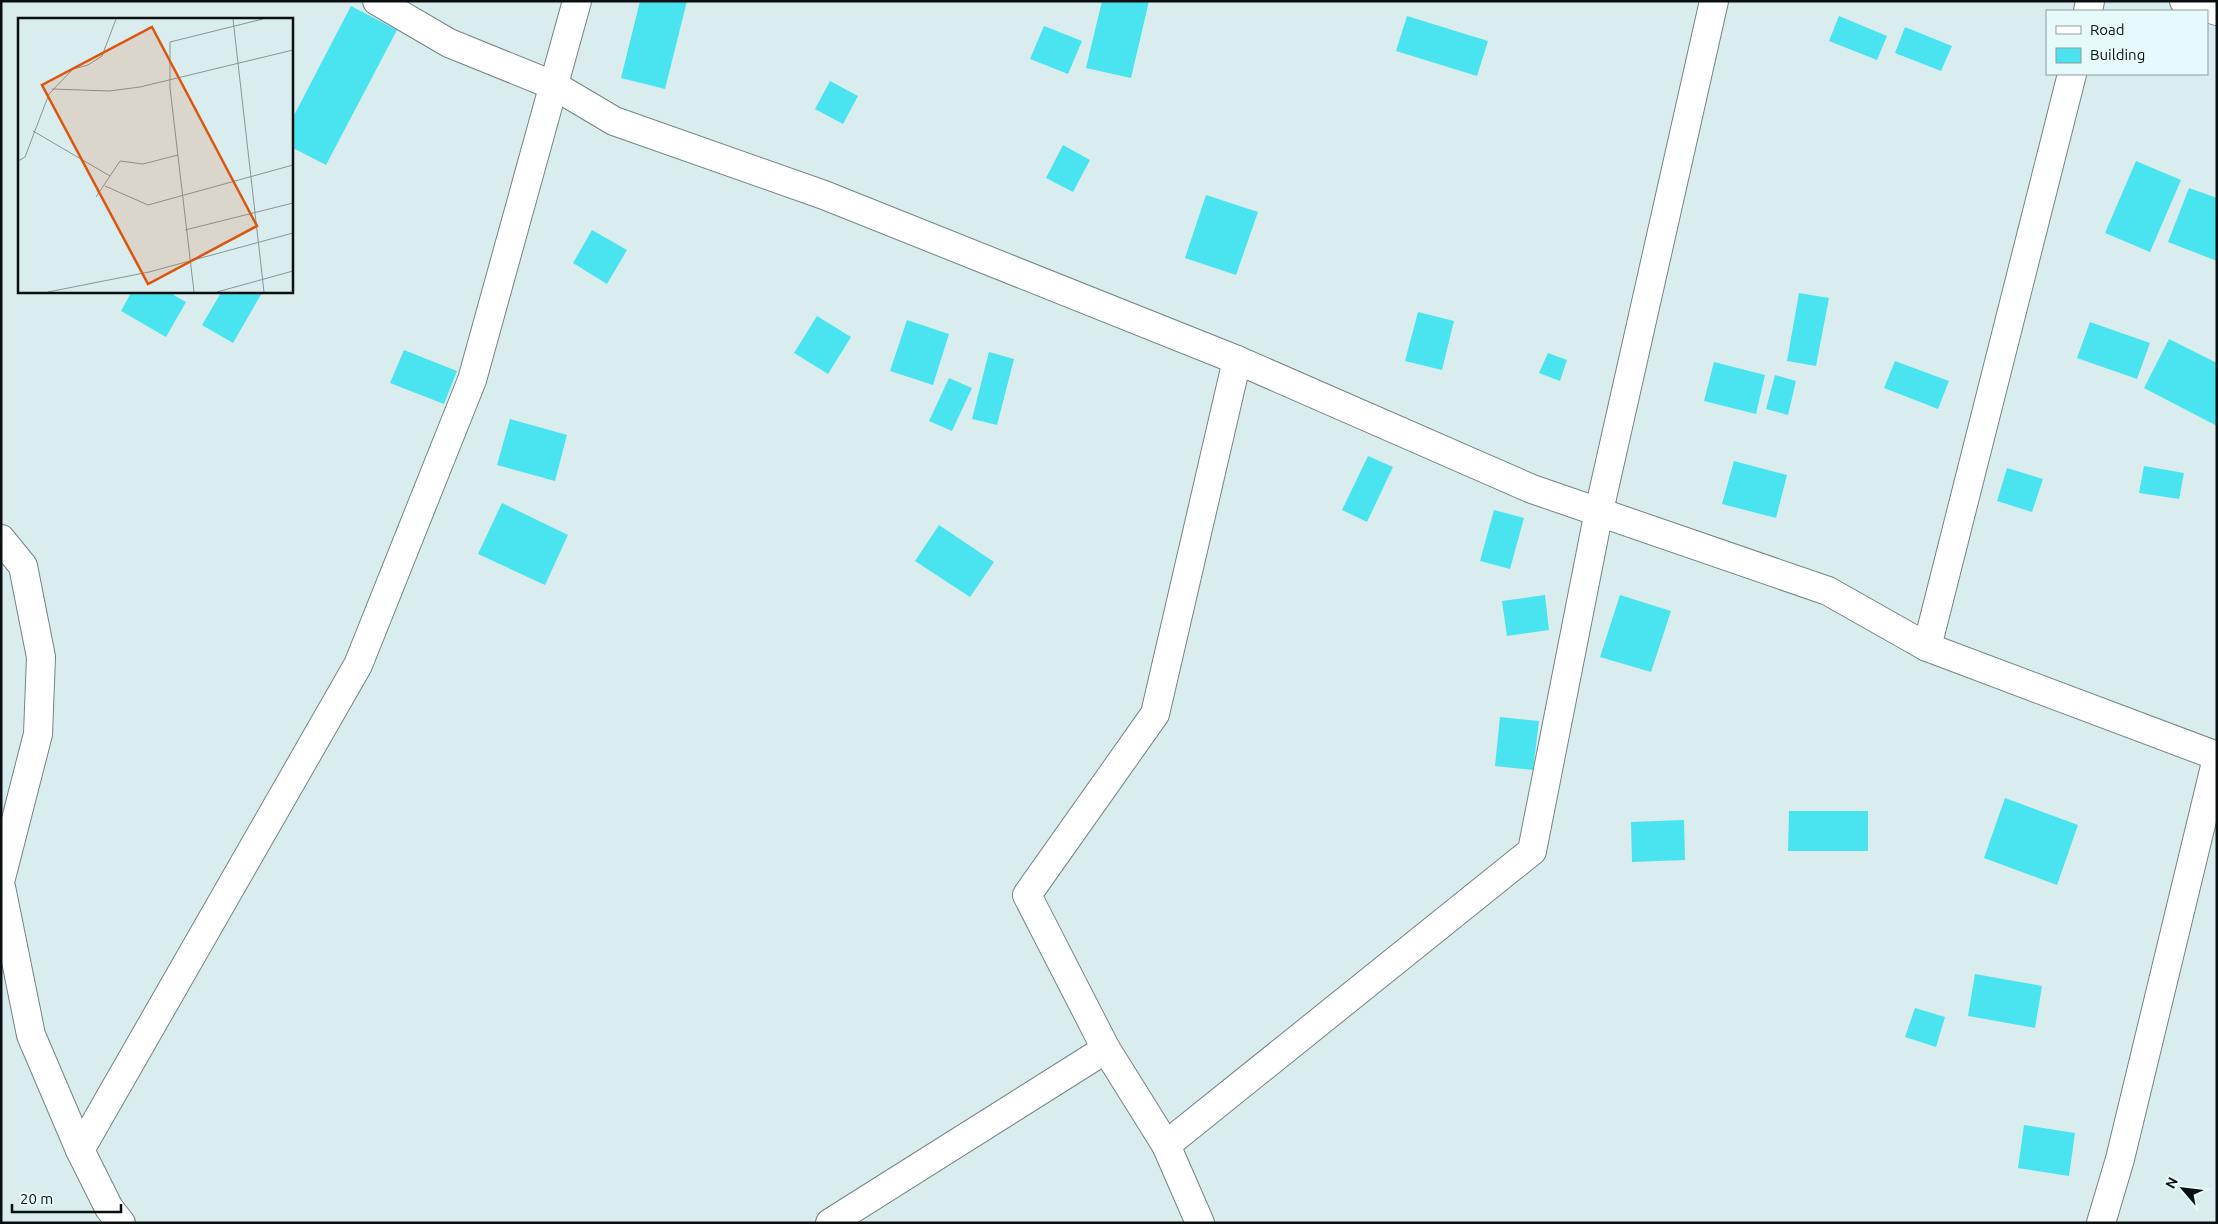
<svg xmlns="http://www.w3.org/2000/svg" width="2218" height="1224" font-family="Ubuntu,sans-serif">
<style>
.building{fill:#49e4ef}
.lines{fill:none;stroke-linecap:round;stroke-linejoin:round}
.street-casing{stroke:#738485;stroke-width:30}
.street{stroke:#fff;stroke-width:28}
.inset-road{fill:none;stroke:#879596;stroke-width:1}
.view{fill:#dd550c;fill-opacity:0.15;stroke:#dd550c;stroke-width:2.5}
.inset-edge{fill:none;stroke:#0a1011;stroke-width:2.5}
</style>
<rect width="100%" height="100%" fill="#daedee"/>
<g class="building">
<polygon points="640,1 687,1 665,89 621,78"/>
<polygon points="1102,1 1149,1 1131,78 1086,68"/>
<polygon points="351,6 397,30 326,165 291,147 291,121"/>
<polygon points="1407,16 1488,41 1477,76 1396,51"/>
<polygon points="1839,16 1887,36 1877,60 1829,41"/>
<polygon points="1044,26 1082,41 1068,74 1030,59"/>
<polygon points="1905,27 1952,46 1941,71 1895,53"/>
<polygon points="830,81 858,96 843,124 815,109"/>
<polygon points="1063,145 1090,160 1073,192 1046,178"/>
<polygon points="2136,161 2181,180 2150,252 2105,233"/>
<polygon points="2189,188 2217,198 2217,261 2168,242"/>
<polygon points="1206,195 1258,212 1236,275 1185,258"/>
<polygon points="592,230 627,250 607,284 573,263"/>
<polygon points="132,291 167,291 186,302 166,337 121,311"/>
<polygon points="222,291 263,291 233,343 202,325"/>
<polygon points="1799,293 1829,298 1816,366 1787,361"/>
<polygon points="1418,312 1454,321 1442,370 1405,361"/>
<polygon points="817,316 851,337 828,374 794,353"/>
<polygon points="907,320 949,334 933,385 890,371"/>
<polygon points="2090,322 2150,343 2137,379 2077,358"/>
<polygon points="2169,339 2217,363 2217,426 2144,388"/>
<polygon points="404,350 457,371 444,404 390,383"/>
<polygon points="989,352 1014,359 997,425 972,419"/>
<polygon points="1548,353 1567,360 1560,381 1539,373"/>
<polygon points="1895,361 1949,381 1938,409 1884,388"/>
<polygon points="1714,362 1765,375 1756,414 1704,401"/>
<polygon points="1775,375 1796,381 1788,415 1766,409"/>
<polygon points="949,378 972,388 952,431 929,421"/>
<polygon points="510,419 567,435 555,481 497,465"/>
<polygon points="1368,456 1393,467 1367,522 1342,510"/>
<polygon points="1734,461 1787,475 1776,518 1722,504"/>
<polygon points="2144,466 2184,473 2179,499 2139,493"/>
<polygon points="2007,468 2043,479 2032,512 1997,501"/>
<polygon points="502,503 568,535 545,585 478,554"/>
<polygon points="1494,510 1524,518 1510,569 1480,561"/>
<polygon points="939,525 994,562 970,597 915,561"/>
<polygon points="1545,595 1549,630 1507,636 1502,601"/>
<polygon points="1620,595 1671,611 1651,672 1600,657"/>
<polygon points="1500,717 1539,721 1533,770 1495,766"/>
<polygon points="2005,798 2078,825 2057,885 1984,858"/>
<polygon points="1789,811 1868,811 1868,851 1788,851"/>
<polygon points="1684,820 1685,860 1632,862 1631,822"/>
<polygon points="1975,974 2042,986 2035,1028 1968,1016"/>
<polygon points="1915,1008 1945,1017 1936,1047 1905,1037"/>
<polygon points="2024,1125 2075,1133 2069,1176 2018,1168"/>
</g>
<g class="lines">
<defs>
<g id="street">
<polyline points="377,1 449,43 555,86 614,121 824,195 1237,360 1532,489 1828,591 1927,647 2217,756"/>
<polyline points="2184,1 2217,11"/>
<polyline points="2088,11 2090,1"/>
<polyline points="1,539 23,566 41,657 38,734 1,878"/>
<polyline points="1927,647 2072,74"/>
<polyline points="1,887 31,1035 80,1150 109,1208 121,1223"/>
<polyline points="1166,1145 1532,851 1599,511 1714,1"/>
<polyline points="80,1150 358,665 472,380 577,1"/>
<polyline points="830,1223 1106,1049"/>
<polyline points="1200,1223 1166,1145 1106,1049 1027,895 1155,714 1237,360"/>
<polyline points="2101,1223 2120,1159 2217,758"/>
</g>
</defs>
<use href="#street" class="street-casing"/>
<use href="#street" class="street"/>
</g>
<g transform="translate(18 18)">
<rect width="275" height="275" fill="#daedee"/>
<path class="inset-road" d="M215,1L246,274M34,71L91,73L122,69L275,32M15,113L92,158M0,143L7,139L31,76L55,51L70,47L84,38L98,1M87,168L130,187L275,147M78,179L102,143L125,146L160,137M167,212L275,185M30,274L131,254L275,215M176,274L152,70V24L245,1M199,274L275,253"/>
<path class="view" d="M134,9L239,208L130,266L24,67Z"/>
<rect width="275" height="275" class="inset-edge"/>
</g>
<rect width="2218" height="1224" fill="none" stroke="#0a1011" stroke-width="5"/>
<rect x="2046" y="10" width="162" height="65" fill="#e7fafb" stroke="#8f9c9d"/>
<rect x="2056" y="26" width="25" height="8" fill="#ffffff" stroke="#8f9c9d"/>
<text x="2090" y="35" font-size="15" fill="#0a1011">Road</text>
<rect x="2056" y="48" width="25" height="15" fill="#49e4ef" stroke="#8f9c9d"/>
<text x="2090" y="60" font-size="15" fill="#0a1011">Building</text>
<g transform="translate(2183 1189) rotate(298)" stroke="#e7fafb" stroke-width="4" paint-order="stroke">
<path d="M0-4L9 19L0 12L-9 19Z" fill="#0a1011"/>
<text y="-8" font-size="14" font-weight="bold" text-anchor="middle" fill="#0a1011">N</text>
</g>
<path d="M12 1204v8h109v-8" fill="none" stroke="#0a1011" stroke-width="2.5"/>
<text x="20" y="1204" font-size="15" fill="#0a1011" stroke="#e7fafb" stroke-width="4" paint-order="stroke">20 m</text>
</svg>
